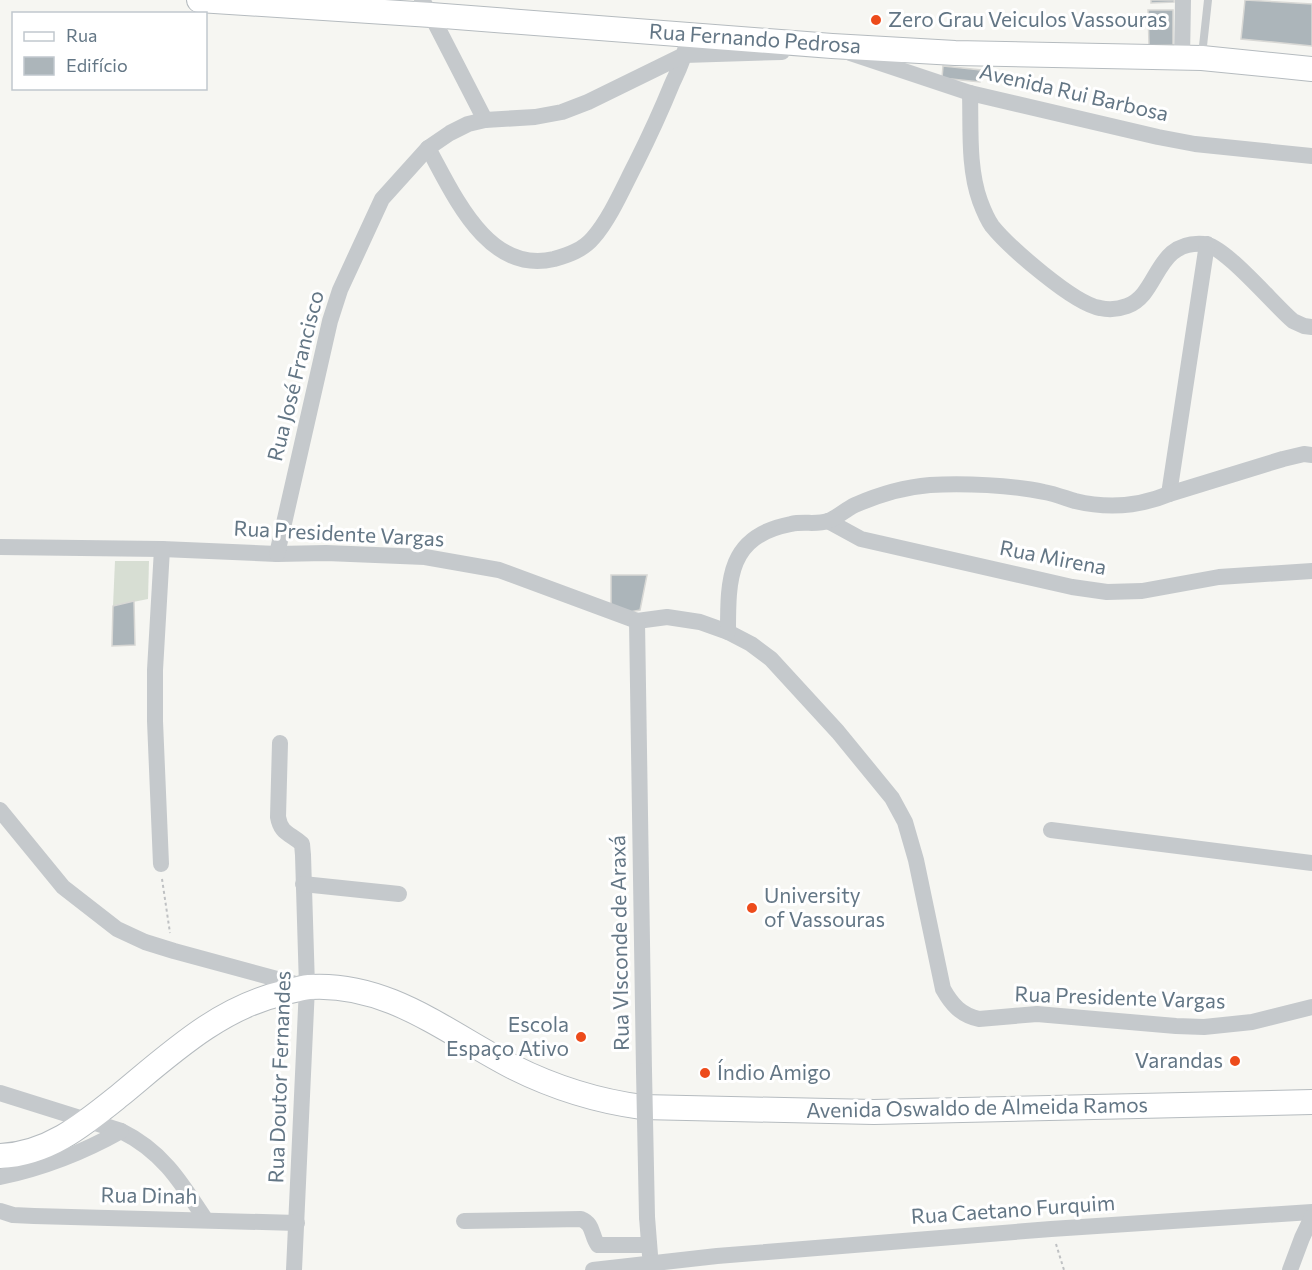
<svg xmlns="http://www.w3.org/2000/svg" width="1312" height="1270" font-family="Commissioner,sans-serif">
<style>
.green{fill:#d7ded3}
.building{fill:#acb5ba;stroke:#d8d8d5;stroke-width:1.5}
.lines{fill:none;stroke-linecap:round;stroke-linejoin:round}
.secondary-casing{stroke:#b5bbbf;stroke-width:26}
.path{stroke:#bfc1c3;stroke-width:2;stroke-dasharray:3 3;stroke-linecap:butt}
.lane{stroke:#c5c9cc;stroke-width:8}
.street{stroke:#c5c9cc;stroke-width:16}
.secondary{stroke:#fff;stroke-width:24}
.street-bridge{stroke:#c5c9cc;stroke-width:16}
.poi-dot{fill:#ed4b1b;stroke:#fff;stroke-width:2}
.labels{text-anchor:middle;stroke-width:6;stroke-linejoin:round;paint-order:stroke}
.poi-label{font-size:21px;fill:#637685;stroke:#fff;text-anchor:start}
.street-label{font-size:21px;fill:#637685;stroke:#fff}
</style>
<rect width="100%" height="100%" fill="#f6f6f2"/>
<polygon class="green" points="115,561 149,561 148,599 113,606"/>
<g class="building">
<polygon points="1151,0 1174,0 1174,2 1151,3"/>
<polygon points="1245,0 1312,4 1312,46 1241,39"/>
<polygon points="1148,10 1173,10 1173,45 1149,45"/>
<polygon points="943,66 981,70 980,82 942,78"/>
<polygon points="611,575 647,575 640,610 625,613 611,604"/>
<polygon points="134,601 135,645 112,646 113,606"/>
</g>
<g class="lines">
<defs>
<g id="secondary">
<polyline points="199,0 431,15 832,46 955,53 1202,58 1312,69"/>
<path d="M0,1156C48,1154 83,1125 119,1096C169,1055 218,1008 283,993C291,991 300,988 309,987C388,982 447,1033 513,1067C553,1087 597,1101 642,1107L874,1112L1312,1102"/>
</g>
</defs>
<use href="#secondary" class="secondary-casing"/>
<g class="path">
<polyline points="162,879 170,933"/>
<polyline points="1056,1244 1064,1270"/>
</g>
<polyline class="lane" points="1202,55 1208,0"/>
<g class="street">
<polyline points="422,0 431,15 485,120"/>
<polyline points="850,53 970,93 1158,137 1195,144 1312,156"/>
<polyline points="1182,58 1183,0"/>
<path d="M970,93C971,128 968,168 980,201C983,209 987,219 992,226C1009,247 1074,304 1100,308C1109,310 1119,309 1127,306C1160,294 1154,240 1204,244C1224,245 1274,305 1293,321L1304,326L1312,327"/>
<path d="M428,148C454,195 488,275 554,259C568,255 583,250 593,238C610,219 624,186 636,163C649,137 661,111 672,84C677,73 683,62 685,50"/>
<polyline points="1169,494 1207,244"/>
<polyline points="828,521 861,539 1072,587 1107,592 1142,591 1219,577 1312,571"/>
<path d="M0,547L162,549L277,554L326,553L425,557L499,570L637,621L667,617L700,622L728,632L751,644L771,659L838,732L892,798L905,822L916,860L943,989C952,1005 961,1015 979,1019L1037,1014L1176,1026L1204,1027L1252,1022L1312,1007"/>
<polyline points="277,554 330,321 340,290 382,199 428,148 450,133 468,124 485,120 535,117 562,112 588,102 684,55 782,52"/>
<polyline points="637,621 644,1071"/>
<path d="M728,632C728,578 728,536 791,524C803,521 817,525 828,521C837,518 846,509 855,505C878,495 905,487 930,485C963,483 1012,485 1044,492C1055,494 1065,498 1075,501C1108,509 1138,507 1169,494L1283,459L1304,454L1312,455"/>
<path d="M280,743L278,817C281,834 290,833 302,844L303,855L307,987L294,1270"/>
<polyline points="0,810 63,887 117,929 145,942 174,951 303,986"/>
<polyline points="1051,830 1312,863"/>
<polyline points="161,864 155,721 155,670 162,549"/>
<polyline points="303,884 399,894"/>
<path d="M0,1093L121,1131C162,1151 181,1182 205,1219"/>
<path d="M0,1177C43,1168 82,1153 121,1131"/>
<polyline points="0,1211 13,1215 34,1216 297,1223"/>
<polyline points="647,1217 650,1255"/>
<path d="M464,1221L581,1219C594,1224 591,1236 598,1245H649"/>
<polyline points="593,1270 717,1256 1051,1229 1312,1212"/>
<polyline points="1290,1270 1302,1238 1312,1217"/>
</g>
<use href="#secondary" class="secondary"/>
<polyline class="street-bridge" points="644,1071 647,1217"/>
</g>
<g class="poi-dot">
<circle cx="876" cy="20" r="6"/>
<circle cx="752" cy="908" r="6"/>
<circle cx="581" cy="1037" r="6"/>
<circle cx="1235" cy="1061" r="6"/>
<circle cx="705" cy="1073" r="6"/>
</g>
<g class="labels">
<g class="poi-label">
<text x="888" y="27">Zero Grau Veiculos Vassouras</text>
<text x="764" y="903">University<tspan x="764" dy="24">of Vassouras</tspan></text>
<text x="569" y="1032" text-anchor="end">Escola<tspan x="569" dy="24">Espaço Ativo</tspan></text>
<text x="1223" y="1068" text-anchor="end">Varandas</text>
<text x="717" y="1080">Índio Amigo</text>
</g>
<g class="street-label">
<text transform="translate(755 39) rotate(4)" y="7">Rua Fernando Pedrosa</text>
<text transform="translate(1074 93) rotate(13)" y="7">Avenida Rui Barbosa</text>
<text transform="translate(296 376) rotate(-76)" y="7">Rua José Francisco</text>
<text transform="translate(339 534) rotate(3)" y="7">Rua Presidente Vargas</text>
<text transform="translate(1053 558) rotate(11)" y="7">Rua Mirena</text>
<text transform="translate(620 943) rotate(-91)" y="7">Rua VIsconde de Araxá</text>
<text transform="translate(1120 998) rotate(2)" y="7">Rua Presidente Vargas</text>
<text transform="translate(280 1077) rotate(-88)" y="7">Rua Doutor Fernandes</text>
<text transform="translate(977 1108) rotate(-1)" y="7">Avenida Oswaldo de Almeida Ramos</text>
<text transform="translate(149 1196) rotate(1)" y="7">Rua Dinah</text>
<text transform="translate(1013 1210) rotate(-4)" y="7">Rua Caetano Furquim</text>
</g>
</g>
<rect x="12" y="12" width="195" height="78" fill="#ffffff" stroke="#c1c8ce" stroke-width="1.5"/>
<rect x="24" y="32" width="30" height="9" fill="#ffffff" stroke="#c1c8ce" stroke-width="1.5"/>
<text x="66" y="42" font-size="18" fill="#637685">Rua</text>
<rect x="24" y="57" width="30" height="18" fill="#acb5ba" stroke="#c1c8ce" stroke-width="1.5"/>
<text x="66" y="72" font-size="18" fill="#637685">Edifício</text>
</svg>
